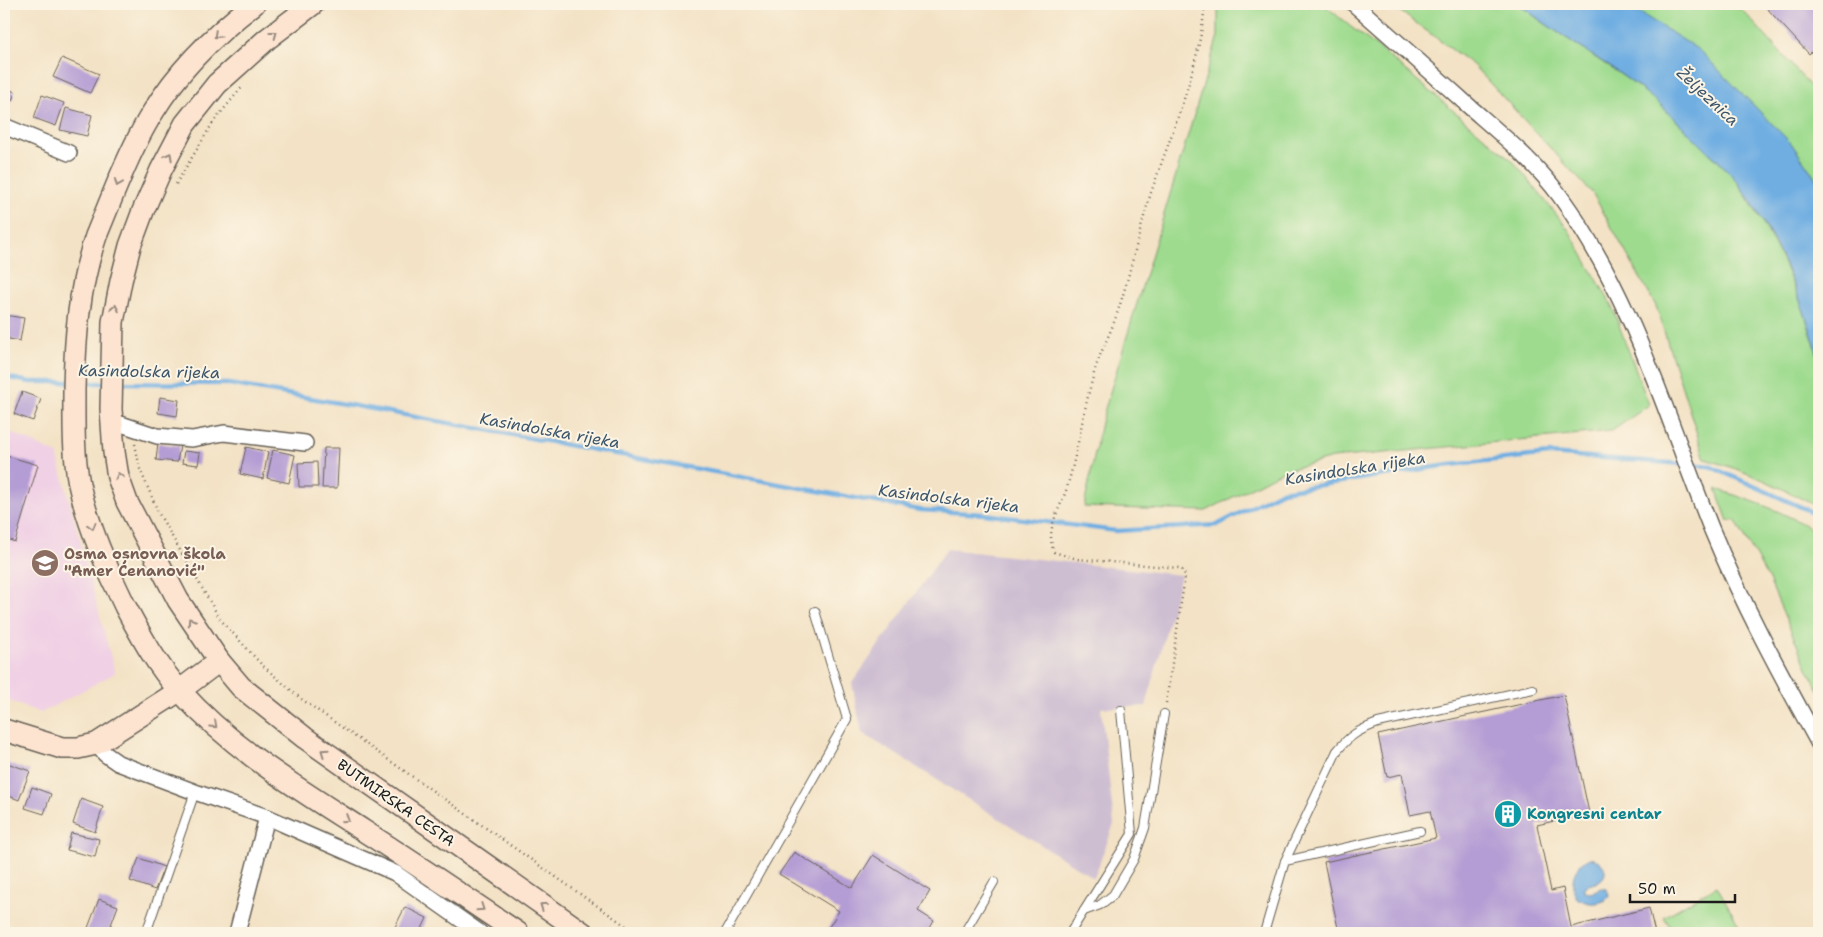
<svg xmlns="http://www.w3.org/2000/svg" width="1823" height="937" font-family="'Shantell Sans',sans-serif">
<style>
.built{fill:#f0d0e5}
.industrial{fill:#cebed2}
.green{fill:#9fdb8f;stroke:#5e7c56}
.water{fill:#6faee2;stroke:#46657f}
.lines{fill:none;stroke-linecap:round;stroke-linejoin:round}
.stream{stroke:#6faee2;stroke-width:4.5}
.building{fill:#b49cd4}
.lane-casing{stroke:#676157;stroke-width:10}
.street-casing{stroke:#676157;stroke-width:18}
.secondary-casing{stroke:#676157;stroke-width:24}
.path{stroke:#676157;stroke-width:2.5;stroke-dasharray:1 4;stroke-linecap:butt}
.lane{stroke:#fff;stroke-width:8}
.street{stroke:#fff;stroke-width:15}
.secondary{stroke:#fde4d0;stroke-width:21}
.oneway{stroke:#988a7f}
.labels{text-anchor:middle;stroke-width:4;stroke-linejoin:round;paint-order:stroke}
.education-label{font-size:15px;font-weight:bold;fill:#785e54;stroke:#fcf5e5;text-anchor:start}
.street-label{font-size:15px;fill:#1c1c1c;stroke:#fcf5e5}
.culture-label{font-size:15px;font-weight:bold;fill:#0d838f;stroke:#fcf5e5;text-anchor:start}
.water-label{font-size:16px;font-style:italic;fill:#3d566b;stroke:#fcf5e5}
</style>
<rect width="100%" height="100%" fill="#fcf5e5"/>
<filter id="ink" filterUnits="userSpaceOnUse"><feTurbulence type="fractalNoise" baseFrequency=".02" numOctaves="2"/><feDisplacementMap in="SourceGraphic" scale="10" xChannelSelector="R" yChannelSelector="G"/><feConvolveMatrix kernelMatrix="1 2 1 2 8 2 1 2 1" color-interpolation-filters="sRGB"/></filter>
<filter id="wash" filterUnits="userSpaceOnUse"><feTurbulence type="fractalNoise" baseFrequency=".0096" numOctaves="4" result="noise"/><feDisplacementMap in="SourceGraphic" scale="20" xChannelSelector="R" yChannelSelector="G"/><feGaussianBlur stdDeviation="1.12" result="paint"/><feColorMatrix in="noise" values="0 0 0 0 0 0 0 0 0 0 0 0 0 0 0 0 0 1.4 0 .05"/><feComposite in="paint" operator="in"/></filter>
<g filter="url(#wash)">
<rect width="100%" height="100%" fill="#f3e2c5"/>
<polygon class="built" points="4,429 57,454 115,673 41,713 4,699"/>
<polygon class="industrial" points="947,549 1181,575 1146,706 1101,708 1114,824 1094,878 862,733 852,683"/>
<g class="green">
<polygon points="1218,4 1323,4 1351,27 1380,49 1514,162 1568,229 1611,304 1649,405 1612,431 1333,458 1283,471 1206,511 1084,507 1101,422 1218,36"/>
<path d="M1390,4H1519L1538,19L1627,79L1653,98L1734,177L1762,221L1783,262L1802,306L1819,359V508C1783,488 1745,470 1705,459L1656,306L1593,194L1473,65Z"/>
<polygon points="1626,4 1734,4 1745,13 1819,96 1819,183 1791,143"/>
<path d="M1716,489C1751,500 1789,513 1819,534V690L1808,670L1769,580L1735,520L1728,521Z"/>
<polygon points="1717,886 1743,933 1674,933 1664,917"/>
</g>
<g class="water">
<path d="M1519,4H1626L1699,50L1791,143L1819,183V359C1804,302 1771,224 1734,178C1724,165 1710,154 1699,143C1683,128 1669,111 1652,98C1610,63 1561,38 1519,4Z"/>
<path d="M1590,858C1602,859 1612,873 1599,881C1595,884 1589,884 1584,887V892L1591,893C1598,889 1606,883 1609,895L1606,900C1595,905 1587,904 1577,898C1568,884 1574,864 1590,858Z"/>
</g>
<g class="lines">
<g class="stream">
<polyline points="4,377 30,382 69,382"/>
<polyline points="80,383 107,383"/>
<polyline points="117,383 229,384 356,406 920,510 984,514 1116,531 1217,525 1282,491 1442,466 1549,454 1683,464"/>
<polyline points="1691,465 1709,466 1819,515"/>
</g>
</g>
<g id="blocks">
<g class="building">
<polygon points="1763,4 1819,4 1819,45 1809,54"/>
<polygon points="62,58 99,74 90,93 53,77"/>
<polygon points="4,87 15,92 12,101 5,99 4,102"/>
<polygon points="42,95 64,103 56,126 34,118"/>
<polygon points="66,108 92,115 87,136 60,130"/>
<polygon points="4,315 24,318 20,341 4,338"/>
<polygon points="22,392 41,399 33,421 14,414"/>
<polygon points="160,397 179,400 177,416 158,413"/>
<polygon points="158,443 180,446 177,462 156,460"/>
<polygon points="246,447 268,452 263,479 240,474"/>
<polygon points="324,448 339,448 337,488 322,488"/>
<polygon points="273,450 295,455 289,483 267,478"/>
<polygon points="184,451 200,453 198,465 182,463"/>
<polygon points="4,455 38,465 15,542 4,538"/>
<polygon points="317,462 318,487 299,487 298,463"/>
<polygon points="1564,695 1589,813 1537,825 1551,891 1563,888 1571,927 1649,908 1655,933 1339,933 1324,862 1436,838 1430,811 1410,815 1402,774 1387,777 1378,735"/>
<polygon points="4,762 30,771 19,800 4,794"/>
<polygon points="32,787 51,794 44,814 25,808"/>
<polygon points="81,799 103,807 95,832 73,824"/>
<polygon points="71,833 99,839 95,857 67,850"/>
<polygon points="794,852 852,888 873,855 930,891 918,911 934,921 927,933 825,933 839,911 779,874"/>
<polygon points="139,858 164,867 155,890 130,881"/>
<polygon points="99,899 118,906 108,933 86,933"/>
<polygon points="405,907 427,918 420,933 392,933"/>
</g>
</g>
</g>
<g filter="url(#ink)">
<use href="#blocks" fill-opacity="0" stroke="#676157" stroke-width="1"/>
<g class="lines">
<defs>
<g id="lane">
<path d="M1285,861L1337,751C1350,735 1359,730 1378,723L1533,689"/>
<polyline points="1084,911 1100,905 1113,895 1134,859 1145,828 1164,714"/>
<polyline points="146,933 195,792"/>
<polyline points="725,933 847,719 815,611"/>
<polyline points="964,933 994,882"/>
<polyline points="1070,933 1132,834 1121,710"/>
<polyline points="1264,933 1285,861 1420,831"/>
</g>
<g id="street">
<path d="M1354,4C1393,38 1432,73 1471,108C1502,135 1535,162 1560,196C1633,297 1665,413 1711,528C1742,603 1780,673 1819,744"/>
<polyline points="4,126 69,153"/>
<polyline points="112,421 157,436 192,439 224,433 305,443"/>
<polyline points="96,744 105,754 118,763 195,792 267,817 395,873 480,933"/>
<polyline points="237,933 267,817"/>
</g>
<g id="secondary">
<path d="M254,4C215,34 179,69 153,112C137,137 125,165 114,192C108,207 102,221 96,236C79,286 75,337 74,389C74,421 73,453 79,484C87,522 108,572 125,606C141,636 157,666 180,691C233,750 299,789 364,831C416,864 467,899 518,933"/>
<polyline points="313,4 267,39 217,84 185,124 161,170 143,211 130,246 121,281 113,322 111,409 114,452 118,477 127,502 178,600 219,661 241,687 305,738 583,933"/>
<polyline points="4,730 62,748 78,748 96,744 179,691 219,661"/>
</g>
</defs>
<use href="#lane" class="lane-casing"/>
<use href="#street" class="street-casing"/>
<use href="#secondary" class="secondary-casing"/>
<g class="path">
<polyline points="176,184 214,121 243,86"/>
<polyline points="135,444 140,469 159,514 220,619 262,665 300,698 636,933"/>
<path d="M1166,703L1185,577L1184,571L1179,568L1077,559L1054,552C1044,527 1062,508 1068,484C1078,449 1083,412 1093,377C1098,356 1109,337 1116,317C1130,276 1138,234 1151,193C1172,131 1199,70 1205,4"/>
</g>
<use href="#lane" class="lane"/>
<use href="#street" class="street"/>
<use href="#secondary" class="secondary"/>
</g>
<defs><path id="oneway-chevron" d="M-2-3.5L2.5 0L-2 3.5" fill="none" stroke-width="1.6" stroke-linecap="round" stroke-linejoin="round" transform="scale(1.25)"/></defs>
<g class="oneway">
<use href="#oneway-chevron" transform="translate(274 34) rotate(-37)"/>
<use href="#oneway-chevron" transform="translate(217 35) rotate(136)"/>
<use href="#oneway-chevron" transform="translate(169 156) rotate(-62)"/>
<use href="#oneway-chevron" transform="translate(118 183) rotate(112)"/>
<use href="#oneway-chevron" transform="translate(115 308) rotate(-79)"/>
<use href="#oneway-chevron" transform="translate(119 476) rotate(-105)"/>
<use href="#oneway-chevron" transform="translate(92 526) rotate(73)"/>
<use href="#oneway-chevron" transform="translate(191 621) rotate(-123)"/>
<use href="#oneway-chevron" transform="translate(214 725) rotate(43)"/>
<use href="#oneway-chevron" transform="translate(324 752) rotate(-145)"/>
<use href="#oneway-chevron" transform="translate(346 819) rotate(33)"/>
<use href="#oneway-chevron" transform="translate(543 906) rotate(-145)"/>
<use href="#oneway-chevron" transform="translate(481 908) rotate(34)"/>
</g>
</g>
<defs>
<symbol id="school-disc" viewBox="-11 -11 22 22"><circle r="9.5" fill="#8d6e63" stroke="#fcf5e5"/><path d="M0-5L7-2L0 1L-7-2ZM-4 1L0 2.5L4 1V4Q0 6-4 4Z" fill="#fff"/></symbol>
<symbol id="building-disc" viewBox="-11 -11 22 22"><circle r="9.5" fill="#0f9aa8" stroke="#fcf5e5"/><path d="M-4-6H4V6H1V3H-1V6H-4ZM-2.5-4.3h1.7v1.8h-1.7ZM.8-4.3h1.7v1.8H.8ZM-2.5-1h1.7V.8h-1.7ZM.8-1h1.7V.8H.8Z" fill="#fff"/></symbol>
</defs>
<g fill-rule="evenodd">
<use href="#school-disc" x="29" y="547" width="32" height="32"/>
<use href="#building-disc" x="1492" y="798" width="32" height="32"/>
</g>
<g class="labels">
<g class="education-label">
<text x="64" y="559">Osma osnovna škola<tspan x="64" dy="17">"Amer Ćenanović"</tspan></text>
</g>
<g class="street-label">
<text transform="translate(396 803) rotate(35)" y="5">BUTMIRSKA CESTA</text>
</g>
<g class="culture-label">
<text x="1527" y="819">Kongresni centar</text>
</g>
<g class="water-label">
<text transform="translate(1708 96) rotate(43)" y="6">Željeznica</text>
<text transform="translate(149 371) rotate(1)" y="6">Kasindolska rijeka</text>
<text transform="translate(550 430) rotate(10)" y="6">Kasindolska rijeka</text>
<text transform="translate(1355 468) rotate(-9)" y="6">Kasindolska rijeka</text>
<text transform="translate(949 498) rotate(7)" y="6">Kasindolska rijeka</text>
</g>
</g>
<rect width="1823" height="937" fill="none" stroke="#fcf5e5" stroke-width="20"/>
<path d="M1630 894v8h105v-8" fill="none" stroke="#1c1c1c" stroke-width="2.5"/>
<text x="1638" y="894" font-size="15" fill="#1c1c1c" stroke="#fcf5e5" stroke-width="4" paint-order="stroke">50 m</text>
</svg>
